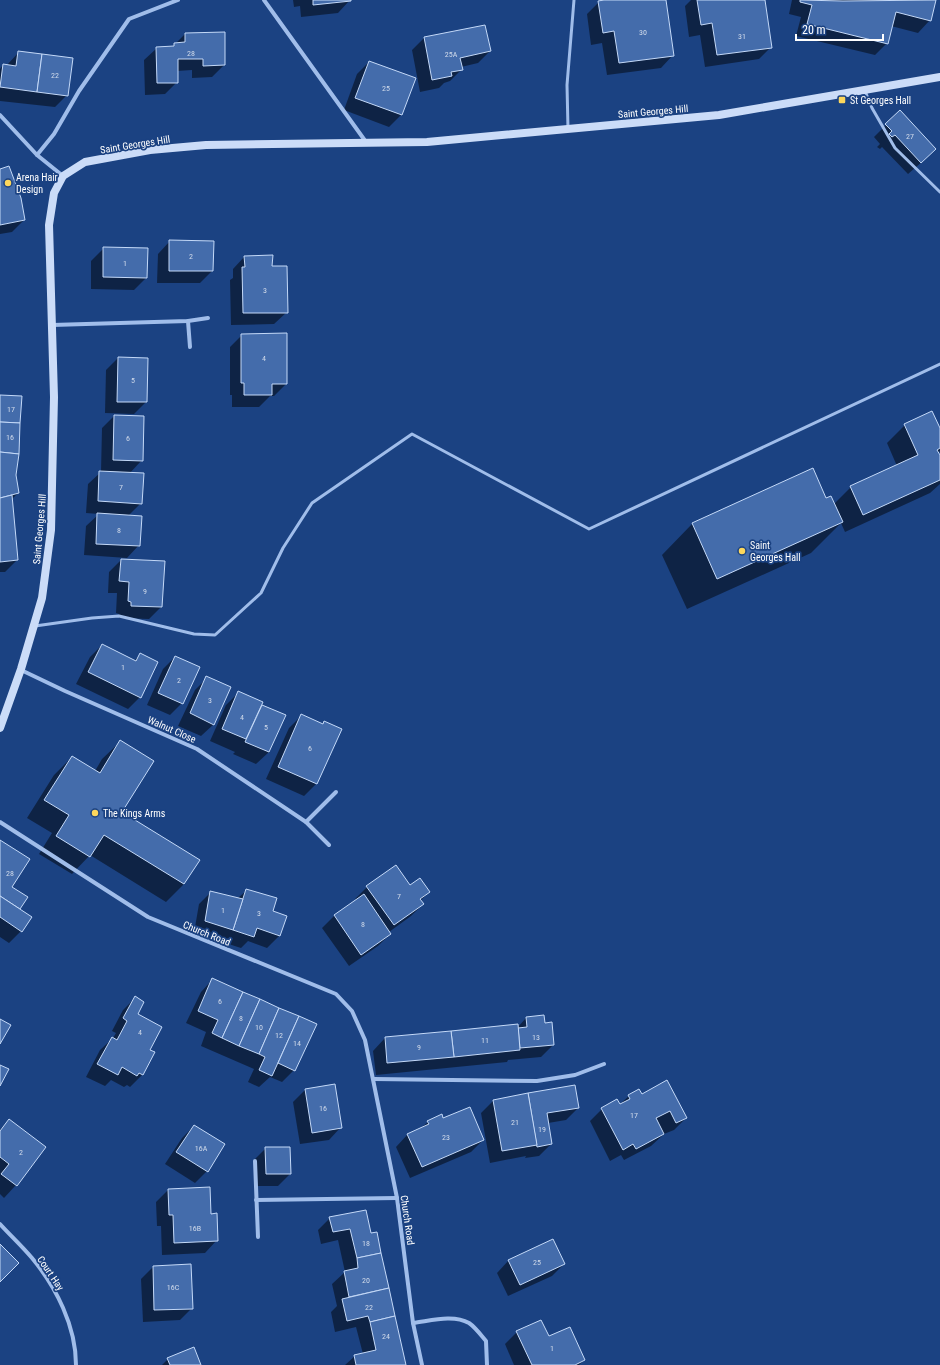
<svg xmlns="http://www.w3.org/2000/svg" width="940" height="1365" font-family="'Roboto Condensed',sans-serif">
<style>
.shadow{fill:#0007}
.building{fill:#446cab;stroke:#c4d9f8}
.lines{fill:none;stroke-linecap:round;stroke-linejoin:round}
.lane{stroke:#a0bdea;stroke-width:3}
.street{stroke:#a0bdea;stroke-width:4}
.secondary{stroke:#cbdcf8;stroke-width:8}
.poi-dot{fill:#fcd75c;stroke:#1b4282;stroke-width:1.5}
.labels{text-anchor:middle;stroke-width:3.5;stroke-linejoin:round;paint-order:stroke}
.number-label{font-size:8px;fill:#d0daea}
.poi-label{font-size:10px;fill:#fff;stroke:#1b4282;text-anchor:start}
.street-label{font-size:10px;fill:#fff;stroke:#1b4282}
</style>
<rect width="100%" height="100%" fill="#1b4282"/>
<g class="shadow">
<polygon points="293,0 350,0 338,13 301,17 300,6 294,7"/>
<polygon points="611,0 665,0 673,55 661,68 607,75 602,43 591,45 587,14 599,2"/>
<polygon points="691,0 764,0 771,47 759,59 705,67 700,35 689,37 685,6"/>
<polygon points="792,0 935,0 930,20 918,33 891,26 887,43 875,55 796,36 801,17 789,14"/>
<polygon points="485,26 490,51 478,63 461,67 462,69 450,81 444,83 439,88 420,92 412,50 424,38"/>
<polygon points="224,33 224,65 212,77 192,78 192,70 177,71 177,82 165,94 145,95 144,60 157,48 171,48 185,34"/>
<polygon points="19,52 67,95 55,107 0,101 0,69 3,65 7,65"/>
<polygon points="369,62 401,115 389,127 344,110 357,74"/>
<polygon points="900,111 923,161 908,174 882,147 880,149 877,147 880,144 874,137"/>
<polygon points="0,170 24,220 12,232 0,234"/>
<polygon points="170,241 212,271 200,283 157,283 158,254"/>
<polygon points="104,248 146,278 134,290 91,289 91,261"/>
<polygon points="245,256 271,267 287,312 274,324 231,325 230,280 233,278 233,269"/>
<polygon points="242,335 286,384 274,396 270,396 259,407 232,407 232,395 230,395 230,347"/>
<polygon points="118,358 146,402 134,414 105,413 106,370"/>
<polygon points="0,396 18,493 11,500 17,560 5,572 0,572"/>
<polygon points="114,416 142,460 129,474 141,503 128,516 139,545 127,558 84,555 86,526 99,514 86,513 88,484 101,472 102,428"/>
<polygon points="905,425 940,430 940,451 938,453 940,458 940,484 930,493 845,532 841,523 811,553 687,609 662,555 692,524 812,469 826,499 834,504 851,487 897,466 887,443"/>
<polygon points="121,560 161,607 149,619 119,618 119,614 116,613 117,593 108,593 109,572"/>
<polygon points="102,645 134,661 141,654 140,697 128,709 76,684 90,657"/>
<polygon points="175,657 182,703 170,715 147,705 163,669"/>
<polygon points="207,678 214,724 201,736 178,726 195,690"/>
<polygon points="238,693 261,705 285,716 269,752 256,764 233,754 235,752 210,741 226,705"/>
<polygon points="301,716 322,724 324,722 316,784 304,796 266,779 289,728"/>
<polygon points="120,742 121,812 184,884 166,902 90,855 72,874 39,854 52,833 27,818 54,775 72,757 95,771 102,759"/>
<polygon points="0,841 11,887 27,898 19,910 21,931 9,943 0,937"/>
<polygon points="410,886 429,892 420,901 423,904 411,916 389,932 390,934 378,946 349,966 322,928 334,916 356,900 355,899 367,887"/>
<polygon points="247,890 272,912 279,936 267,948 248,941 241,948 194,933 199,904 211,892 238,898"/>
<polygon points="213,979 315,1025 294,1070 282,1082 270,1077 259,1087 248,1082 254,1069 201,1046 206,1032 186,1023 201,992"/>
<polygon points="135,998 137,1015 149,1050 154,1053 142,1075 130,1087 127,1085 124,1087 111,1080 105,1086 86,1077 100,1050 113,1038 116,1033 112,1031 123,1010"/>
<polygon points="526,1018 544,1024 553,1045 541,1057 508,1060 507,1062 376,1075 373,1051 385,1038 517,1028"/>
<polygon points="305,1090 341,1127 329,1140 300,1144 293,1102"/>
<polygon points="641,1095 686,1118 674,1130 664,1134 651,1146 624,1160 621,1155 610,1161 590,1121 602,1109 619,1105 629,1096"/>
<polygon points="493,1101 578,1108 566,1120 548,1123 551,1144 539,1156 525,1158 526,1156 490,1163 481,1113"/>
<polygon points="443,1119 483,1140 471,1152 410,1178 396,1147 408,1134 420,1129 428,1122"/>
<polygon points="9,1120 45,1147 16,1185 4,1198 0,1194 0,1130"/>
<polygon points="194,1126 207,1171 195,1183 165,1164 182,1138"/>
<polygon points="266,1148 290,1174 278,1186 254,1186 254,1160"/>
<polygon points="209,1188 210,1215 217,1240 205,1253 162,1255 161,1226 157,1226 156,1202 168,1190"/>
<polygon points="330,1218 370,1235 376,1233 405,1365 345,1365 355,1356 363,1354 356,1327 335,1332 331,1312 337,1306 332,1284 345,1272 338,1240 321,1244 318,1230"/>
<polygon points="509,1260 564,1264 552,1276 508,1296 497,1273"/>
<polygon points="153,1267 192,1308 180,1320 143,1322 141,1279"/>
<polygon points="517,1332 548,1338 584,1360 579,1365 514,1365 505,1344"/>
<polygon points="168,1359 200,1365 162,1365"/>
</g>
<g class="building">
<polygon points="313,0 351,0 351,1 313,5"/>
<polygon points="604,0 666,0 674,56 619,63 614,31 603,33 598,1"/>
<polygon points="697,0 765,0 772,48 717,55 712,23 701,25"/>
<polygon points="800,0 843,1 936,0 931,21 896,12 888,44 807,24 812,5 800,2"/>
<polygon points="485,25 491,51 460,58 463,70 451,72 452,76 432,80 424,37"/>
<polygon points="225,32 225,65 203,66 203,59 178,59 178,83 157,83 156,47 174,46 174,43 185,42 185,33"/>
<polygon points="18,51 42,54 37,92 0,87 3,64 16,66"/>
<polygon points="42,54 73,58 68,96 37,92"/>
<polygon points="369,61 416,78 402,115 355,98"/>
<polygon points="900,110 936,149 921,163 895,135 892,137 889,134 892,131 885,124"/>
<polygon points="9,166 21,198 25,220 0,225 0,169"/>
<polygon points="169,240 214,241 213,271 169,271"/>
<polygon points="103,247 148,248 147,278 103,277"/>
<polygon points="273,255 272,266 287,266 288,313 243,313 242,267 245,267 244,256"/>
<polygon points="287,333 287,384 272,384 272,395 244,395 244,383 241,383 241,334"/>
<polygon points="118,357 148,358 147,402 117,402"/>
<polygon points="0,395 22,396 20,423 0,422"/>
<polygon points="932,411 940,428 940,448 937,450 940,455 940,480 863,515 850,486 918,455 904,424"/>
<polygon points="114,415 144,416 143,461 113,460"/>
<polygon points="0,422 20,423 19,454 0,452"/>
<polygon points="0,452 19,454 16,475 19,493 0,498"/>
<polygon points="813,468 826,498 831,496 843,522 717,579 692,523"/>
<polygon points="99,471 144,473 142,504 98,501"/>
<polygon points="12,495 18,560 0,562 0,498"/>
<polygon points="97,513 142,516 140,546 96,544"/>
<polygon points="121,559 165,561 162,607 131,606 131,602 128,601 129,582 119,581"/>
<polygon points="102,644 136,661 140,653 158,662 141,698 88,672"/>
<polygon points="175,656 200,667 183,704 158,693"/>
<polygon points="206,676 231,687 214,725 190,713"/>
<polygon points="238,691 263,702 246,739 222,729"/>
<polygon points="262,705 286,715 269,752 245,742"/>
<polygon points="301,714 323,724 324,721 342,729 317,784 278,767"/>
<polygon points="120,740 154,761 122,812 200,860 184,884 104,835 90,857 56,836 69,815 44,800 72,756 100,773"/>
<polygon points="0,840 30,859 12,887 28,897 20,909 0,896"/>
<polygon points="396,865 410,885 420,878 430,892 420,899 424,904 394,925 366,886"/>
<polygon points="246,889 277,898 273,911 287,916 280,936 257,928 254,937 233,930"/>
<polygon points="210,891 243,899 233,930 205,921"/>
<polygon points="364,894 391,934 361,955 334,915"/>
<polygon points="0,896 32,917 22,932 0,917"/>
<polygon points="212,978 243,992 222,1038 212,1033 218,1020 198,1011"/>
<polygon points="243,992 260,999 239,1046 222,1038"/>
<polygon points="135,996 144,1002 138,1014 162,1027 150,1050 155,1052 143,1075 139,1073 137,1076 122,1067 118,1075 97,1064 112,1037 117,1040 127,1021 123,1018"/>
<polygon points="260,999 279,1008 259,1054 239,1046"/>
<polygon points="279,1008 299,1016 272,1076 259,1070 265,1057 259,1054"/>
<polygon points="544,1015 545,1023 552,1022 554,1045 520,1048 518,1028 527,1027 526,1017"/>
<polygon points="299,1016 317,1024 295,1071 278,1063"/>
<polygon points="0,1019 11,1025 0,1044"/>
<polygon points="518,1024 520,1050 454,1057 451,1031"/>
<polygon points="451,1031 454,1057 387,1063 385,1037"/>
<polygon points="0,1065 9,1069 0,1086"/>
<polygon points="667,1080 687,1118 676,1123 670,1111 656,1118 664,1134 636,1149 633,1144 623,1150 601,1108 617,1099 620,1104 630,1099 628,1095 639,1089 642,1094"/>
<polygon points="335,1084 342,1128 312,1133 305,1089"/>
<polygon points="575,1085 579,1108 547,1113 552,1144 537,1147 528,1093"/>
<polygon points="528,1093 537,1145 502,1151 493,1100"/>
<polygon points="470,1107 484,1140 422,1167 407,1134 429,1124 427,1121 442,1114 443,1118"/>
<polygon points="9,1119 46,1147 17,1186 1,1174 9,1164 0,1157 0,1131"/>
<polygon points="194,1125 225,1144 208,1172 176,1152"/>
<polygon points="265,1147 290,1147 291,1174 266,1174"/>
<polygon points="210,1187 211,1214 217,1213 218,1241 174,1243 173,1215 169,1215 168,1189"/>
<polygon points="366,1210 371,1233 377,1232 381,1253 357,1258 350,1229 333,1232 329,1217"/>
<polygon points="553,1239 565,1264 520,1285 508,1260"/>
<polygon points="0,1244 19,1263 0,1282"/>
<polygon points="381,1253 389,1288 349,1297 344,1271 358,1268 357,1258"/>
<polygon points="191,1264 193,1309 154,1310 153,1266"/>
<polygon points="389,1288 395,1316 370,1322 368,1316 347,1321 342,1299"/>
<polygon points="395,1316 406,1365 356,1365 354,1355 376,1350 370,1322"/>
<polygon points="541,1320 549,1336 570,1327 585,1360 575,1365 532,1365 516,1331"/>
<polygon points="194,1347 201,1365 170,1365 167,1358"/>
</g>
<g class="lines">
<g class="lane">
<polyline points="865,91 872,108 895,148 940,192"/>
<polyline points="568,129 567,85 574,0"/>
<polyline points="35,626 92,618 119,616 194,634 215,635 261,593 283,548 312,503 412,434 589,529 940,364"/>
</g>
<g class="street">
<polyline points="264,0 366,142"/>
<polyline points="0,115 37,155 63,176"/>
<polyline points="37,155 54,134 79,91 129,19 178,0"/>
<polyline points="188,321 190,347"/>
<polyline points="52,325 188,321 208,318"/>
<polyline points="21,670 65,691 197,749 306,822 329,845"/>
<polyline points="0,822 148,917 336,994 352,1011 365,1040 397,1198 413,1323 422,1365"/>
<polyline points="306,822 336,792"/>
<polyline points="374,1079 537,1081 575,1075 604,1064"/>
<polyline points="255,1161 258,1237"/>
<polyline points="256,1200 397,1198"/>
<path d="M0,1224C10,1235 22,1246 32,1258C56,1287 76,1326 76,1365"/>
<path d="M413,1323C430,1321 453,1314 469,1323C475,1327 481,1335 486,1341L487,1365"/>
</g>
<polyline class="secondary" points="0,728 21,669 42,598 51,530 54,397 49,225 54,193 63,176 85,162 150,150 206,145 427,142 719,115 940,77"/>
</g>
<g class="poi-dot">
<rect x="838" y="96" width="8" height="8" rx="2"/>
<circle cx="8" cy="183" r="4"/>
<circle cx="742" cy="551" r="4"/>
<circle cx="95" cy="813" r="4"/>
</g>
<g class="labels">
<g class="number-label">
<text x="643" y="35">30</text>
<text x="742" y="39">31</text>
<text x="191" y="56">28</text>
<text x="451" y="57">25A</text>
<text x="55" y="78">22</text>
<text x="386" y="91">25</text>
<text x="910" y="139">27</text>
<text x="191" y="259">2</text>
<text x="125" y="266">1</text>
<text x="265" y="293">3</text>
<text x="264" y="361">4</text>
<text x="133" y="383">5</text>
<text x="11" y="412">17</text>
<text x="10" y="440">16</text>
<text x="128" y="441">6</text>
<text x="121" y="490">7</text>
<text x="119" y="533">8</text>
<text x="145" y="594">9</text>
<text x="123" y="670">1</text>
<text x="179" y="683">2</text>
<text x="210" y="703">3</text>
<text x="242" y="720">4</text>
<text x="266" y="730">5</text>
<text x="310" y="751">6</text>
<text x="10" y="876">28</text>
<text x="399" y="899">7</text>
<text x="223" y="913">1</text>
<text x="259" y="916">3</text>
<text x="363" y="927">8</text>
<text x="220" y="1004">6</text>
<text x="241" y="1021">8</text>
<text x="259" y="1030">10</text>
<text x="140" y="1035">4</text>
<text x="279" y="1038">12</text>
<text x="536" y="1040">13</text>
<text x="485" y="1043">11</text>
<text x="297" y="1046">14</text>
<text x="419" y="1050">9</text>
<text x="323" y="1111">16</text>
<text x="634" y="1118">17</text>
<text x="515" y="1125">21</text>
<text x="542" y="1132">19</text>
<text x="446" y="1140">23</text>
<text x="201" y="1151">16A</text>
<text x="21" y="1155">2</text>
<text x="195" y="1231">16B</text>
<text x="366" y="1246">18</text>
<text x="537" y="1265">25</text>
<text x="366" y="1283">20</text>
<text x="173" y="1290">16C</text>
<text x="369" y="1310">22</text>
<text x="386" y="1339">24</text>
<text x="552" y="1351">1</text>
</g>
<g class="poi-label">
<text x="850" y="104">St Georges Hall</text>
<text x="16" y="181">Arena Hair<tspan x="16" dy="12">Design</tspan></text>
<text x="750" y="549">Saint<tspan x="750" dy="12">Georges Hall</tspan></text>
<text x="103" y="817">The Kings Arms</text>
</g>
<g class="street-label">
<text transform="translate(653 111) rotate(-5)" y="4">Saint Georges Hill</text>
<text transform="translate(135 144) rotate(-9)" y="4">Saint Georges Hill</text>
<text transform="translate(39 529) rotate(-85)" y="4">Saint Georges Hill</text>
<text transform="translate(172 729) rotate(24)" y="4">Walnut Close</text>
<text transform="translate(207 933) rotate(22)" y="4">Church Road</text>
<text transform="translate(408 1220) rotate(82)" y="4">Church Road</text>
<text transform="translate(51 1273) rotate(56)" y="4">Court Hay</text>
</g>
</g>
<path d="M796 34v6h87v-6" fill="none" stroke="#ffffff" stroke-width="2"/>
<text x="802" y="34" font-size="12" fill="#ffffff" stroke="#1b4282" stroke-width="3" paint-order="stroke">20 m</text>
</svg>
